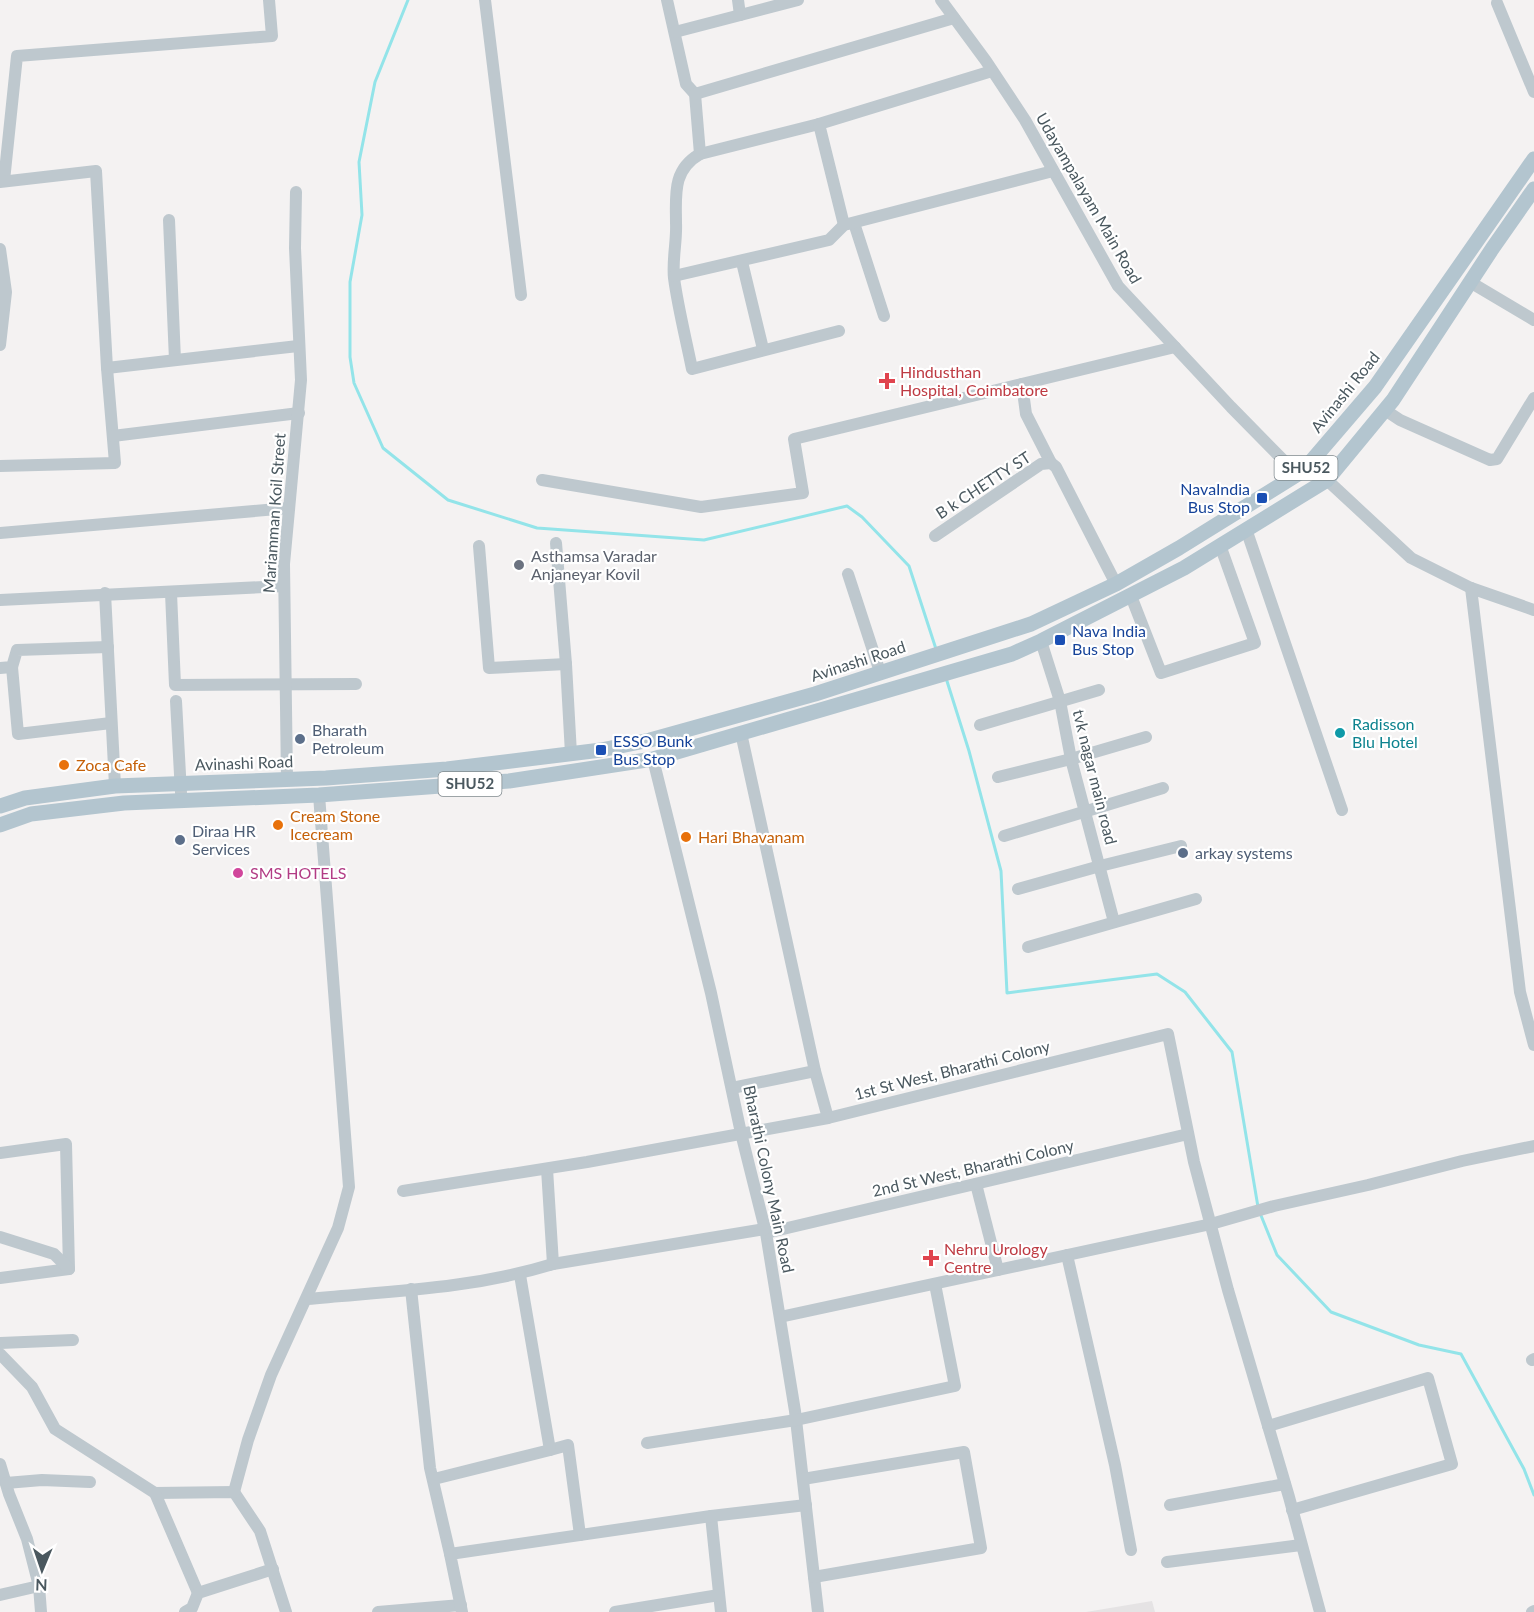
<svg xmlns="http://www.w3.org/2000/svg" width="1534" height="1612" font-family="Lato,sans-serif">
<style>
.education{fill:#e5e3e4}
.lines{fill:none;stroke-linecap:round;stroke-linejoin:round}
.stream{stroke:#93e4e9;stroke-width:3}
.minor{stroke:#bec8ce;stroke-width:12}
.major{stroke:#b3c5cf;stroke-width:15}
.health-dot{fill:#e0444e;stroke:#fff;stroke-width:2}
.transit-dot{fill:#1a4fb4;stroke:#fff;stroke-width:2}
.worship-dot{fill:#6b7280;stroke:#fff;stroke-width:2}
.culture-dot{fill:#0f9aa8;stroke:#fff;stroke-width:2}
.service-dot{fill:#5c6f8a;stroke:#fff;stroke-width:2}
.food-dot{fill:#e8710a;stroke:#fff;stroke-width:2}
.hotel-dot{fill:#d1479c;stroke:#fff;stroke-width:2}
.labels{text-anchor:middle;stroke-width:4.5;stroke-linejoin:round;paint-order:stroke}
.shield{fill:#fff;stroke:#808a8f;stroke-width:1.5}
.shield-label{font-size:15px;font-weight:bold;fill:#4a585f}
.street-label{font-size:16px;fill:#4a585f;stroke:#fff}
.health-label{font-size:16px;fill:#be3a42;stroke:#fff;text-anchor:start}
.transit-label{font-size:16px;fill:#164399;stroke:#fff;text-anchor:start}
.worship-label{font-size:16px;fill:#5b616d;stroke:#fff;text-anchor:start}
.culture-label{font-size:16px;fill:#0d838f;stroke:#fff;text-anchor:start}
.service-label{font-size:16px;fill:#4e5e75;stroke:#fff;text-anchor:start}
.food-label{font-size:16px;fill:#c56008;stroke:#fff;text-anchor:start}
.hotel-label{font-size:16px;fill:#b23c85;stroke:#fff;text-anchor:start}
</style>
<rect width="100%" height="100%" fill="#f4f2f2"/>
<polygon class="education" points="1152,1601 1155,1612 1086,1612"/>
<g class="lines">
<g class="stream">
<polyline points="408,0 375,82 359,162 362,215 350,282 350,357 354,383 383,448 448,500 537,528 704,540 847,506 862,517 909,566 936,649"/>
<polyline points="946,678 969,751 1001,871 1007,993 1157,974 1185,992 1232,1052 1258,1207"/>
<polyline points="1260,1213 1277,1255 1331,1312 1419,1345 1461,1354 1524,1469 1534,1495"/>
</g>
<g class="minor">
<polyline points="485,0 521,295"/>
<polyline points="667,0 686,84 695,94 700,154"/>
<polyline points="738,0 740,15"/>
<polyline points="941,0 986,61 1025,120 1118,286 1231,407 1285,462 1303,471"/>
<polyline points="1497,3 1534,92"/>
<polyline points="675,32 798,0"/>
<polyline points="695,94 954,18"/>
<path d="M819,124L700,154C672,170 676,195 676,223C677,241 672,260 674,278C678,308 686,339 692,369L839,331"/>
<polyline points="4,181 17,56 272,36 269,0"/>
<polyline points="0,182 96,171 107,368 115,463 0,466"/>
<polyline points="169,220 175,360"/>
<polyline points="854,223 884,316"/>
<polyline points="844,225 819,124 992,71"/>
<polyline points="0,249 6,292 0,345"/>
<polyline points="742,262 763,349"/>
<polyline points="674,276 829,240 844,225 1053,171"/>
<polyline points="1470,282 1534,320"/>
<polyline points="107,368 298,346"/>
<polyline points="1022,384 1026,414 1051,463"/>
<polyline points="1385,410 1400,420 1490,460 1497,459 1534,398"/>
<polyline points="113,436 299,413"/>
<polyline points="542,480 701,507 803,493 794,439 1175,347"/>
<polyline points="1327,480 1411,558 1471,588 1534,610"/>
<polyline points="1246,529 1342,810"/>
<polyline points="0,533 289,508"/>
<polyline points="935,536 1041,464 1051,463 1056,467 1116,584"/>
<polyline points="556,543 566,664 571,754"/>
<polyline points="479,546 489,668 566,664"/>
<polyline points="848,574 880,672"/>
<polyline points="1471,588 1520,992 1534,1045"/>
<polyline points="105,593 115,786"/>
<polyline points="171,593 175,685 356,684"/>
<polyline points="1131,596 1161,673 1255,643 1220,545"/>
<polyline points="0,600 284,586"/>
<polyline points="1041,641 1060,701 1071,759 1114,922"/>
<polyline points="12,667 18,734 111,723"/>
<polyline points="0,668 12,667 17,650 108,647"/>
<polyline points="176,701 181,793"/>
<polyline points="980,725 1099,690"/>
<polyline points="741,733 815,1071 828,1118"/>
<polyline points="653,759 711,993 741,1133 766,1233 795,1411 818,1612"/>
<polyline points="998,777 1071,759 1146,737"/>
<polyline points="287,779 284,564 301,380 295,248 296,192"/>
<polyline points="1004,836 1163,788"/>
<polyline points="1018,889 1100,866 1181,846"/>
<polyline points="1028,947 1196,899"/>
<polyline points="732,1088 815,1071"/>
<polyline points="0,1153 66,1144 69,1269 0,1278"/>
<polyline points="547,1169 553,1264"/>
<polyline points="976,1184 998,1270"/>
<polyline points="403,1191 587,1162 828,1118 1168,1034 1194,1162 1228,1290 1289,1497 1320,1612"/>
<polyline points="766,1233 1188,1134"/>
<polyline points="0,1237 54,1254 69,1269"/>
<polyline points="1067,1255 1115,1465 1131,1550"/>
<polyline points="411,1289 430,1468 450,1554"/>
<path d="M307,1299C391,1291 472,1289 553,1264L765,1229"/>
<polyline points="780,1317 1211,1224 1274,1206 1368,1185 1462,1161 1534,1146"/>
<polyline points="0,1343 73,1340"/>
<polyline points="0,1354 32,1387 55,1429 155,1493 234,1492 260,1531 286,1612"/>
<polyline points="1532,1360 1534,1359"/>
<polyline points="1268,1426 1428,1378 1452,1464 1292,1510"/>
<polyline points="647,1443 796,1420 955,1386 935,1284"/>
<polyline points="550,1450 568,1445 580,1535"/>
<polyline points="0,1464 9,1494 27,1539 39,1586 41,1612"/>
<polyline points="434,1479 550,1450 520,1275"/>
<polyline points="803,1479 964,1452 981,1548 814,1577"/>
<polyline points="6,1483 42,1480 90,1482"/>
<polyline points="234,1492 248,1440 271,1375 338,1228 349,1187 319,795"/>
<polyline points="155,1493 198,1593"/>
<polyline points="1170,1505 1285,1484"/>
<polyline points="711,1516 721,1612"/>
<polyline points="1167,1562 1301,1545"/>
<polyline points="0,1595 39,1586"/>
<polyline points="185,1612 192,1608 198,1593 273,1569"/>
<polyline points="378,1612 461,1605"/>
<polyline points="462,1612 450,1554 711,1516 806,1505"/>
<polyline points="615,1612 719,1595"/>
<polyline points="1532,1612 1534,1611"/>
</g>
<g class="major">
<polyline points="0,806 25,798 115,786 326,778 447,769 601,750 650,740 815,694 1031,624 1116,584 1179,548 1303,471 1375,387 1534,159"/>
<polyline points="0,825 31,814 124,803 319,795 509,781 653,759 1012,654 1041,641 1184,568 1327,480 1393,400 1492,249 1534,189"/>
</g>
</g>
<g class="health-dot">
<path d="M884 372h6v6h6v6h-6v6h-6v-6h-6v-6h6z"/>
<path d="M928 1249h6v6h6v6h-6v6h-6v-6h-6v-6h6z"/>
</g>
<g class="transit-dot">
<rect x="1256" y="492" width="12" height="12" rx="3"/>
<rect x="1054" y="634" width="12" height="12" rx="3"/>
<rect x="595" y="744" width="12" height="12" rx="3"/>
</g>
<circle class="worship-dot" cx="519" cy="565" r="6"/>
<circle class="culture-dot" cx="1340" cy="733" r="6"/>
<g class="service-dot">
<circle cx="300" cy="739" r="6"/>
<circle cx="180" cy="840" r="6"/>
<circle cx="1183" cy="853" r="6"/>
</g>
<g class="food-dot">
<circle cx="64" cy="765" r="6"/>
<circle cx="278" cy="825" r="6"/>
<circle cx="686" cy="837" r="6"/>
</g>
<circle class="hotel-dot" cx="238" cy="873" r="6"/>
<g class="labels">
<g class="shield">
<rect x="1274.5" y="456" width="63" height="24" rx="4.5"/>
<rect x="438.5" y="772" width="63" height="24" rx="4.5"/>
</g>
<g class="shield-label">
<text x="1306" y="473">SHU52</text>
<text x="470" y="789">SHU52</text>
</g>
<g class="street-label">
<text transform="translate(1089 198) rotate(60)" y="6">Udayampalayam Main Road</text>
<text transform="translate(1345 392) rotate(-51)" y="6">Avinashi Road</text>
<text transform="translate(983 485) rotate(-33)" y="6">B k CHETTY ST</text>
<text transform="translate(274 513) rotate(-86)" y="6">Mariamman Koil Street</text>
<text transform="translate(858 661) rotate(-18)" y="6">Avinashi Road</text>
<text transform="translate(244 763) rotate(-2)" y="6">Avinashi Road</text>
<text transform="translate(1095 777) rotate(76)" y="6">tvk nagar main road</text>
<text transform="translate(952 1070) rotate(-14)" y="6">1st St West, Bharathi Colony</text>
<text transform="translate(973 1168) rotate(-13)" y="6">2nd St West, Bharathi Colony</text>
<text transform="translate(769 1179) rotate(78)" y="6">Bharathi Colony Main Road</text>
</g>
<g class="health-label">
<text x="900" y="378">Hindusthan<tspan x="900" dy="18">Hospital, Coimbatore</tspan></text>
<text x="944" y="1255">Nehru Urology<tspan x="944" dy="18">Centre</tspan></text>
</g>
<g class="transit-label">
<text x="1250" y="495" text-anchor="end">NavaIndia<tspan x="1250" dy="18">Bus Stop</tspan></text>
<text x="1072" y="637">Nava India<tspan x="1072" dy="18">Bus Stop</tspan></text>
<text x="613" y="747">ESSO Bunk<tspan x="613" dy="18">Bus Stop</tspan></text>
</g>
<g class="worship-label">
<text x="531" y="562">Asthamsa Varadar<tspan x="531" dy="18">Anjaneyar Kovil</tspan></text>
</g>
<g class="culture-label">
<text x="1352" y="730">Radisson<tspan x="1352" dy="18">Blu Hotel</tspan></text>
</g>
<g class="service-label">
<text x="312" y="736">Bharath<tspan x="312" dy="18">Petroleum</tspan></text>
<text x="192" y="837">Diraa HR<tspan x="192" dy="18">Services</tspan></text>
<text x="1195" y="859">arkay systems</text>
</g>
<g class="food-label">
<text x="76" y="771">Zoca Cafe</text>
<text x="290" y="822">Cream Stone<tspan x="290" dy="18">Icecream</tspan></text>
<text x="698" y="843">Hari Bhavanam</text>
</g>
<g class="hotel-label">
<text x="250" y="879">SMS HOTELS</text>
</g>
</g>
<g transform="translate(42 1570) rotate(182)" stroke="#ffffff" stroke-width="4.5" paint-order="stroke">
<path d="M0-4.5L10 22L0 15L-10 22Z" fill="#4a585f"/>
<text y="-9" font-size="16" font-weight="bold" text-anchor="middle" fill="#4a585f">N</text>
</g>
</svg>
